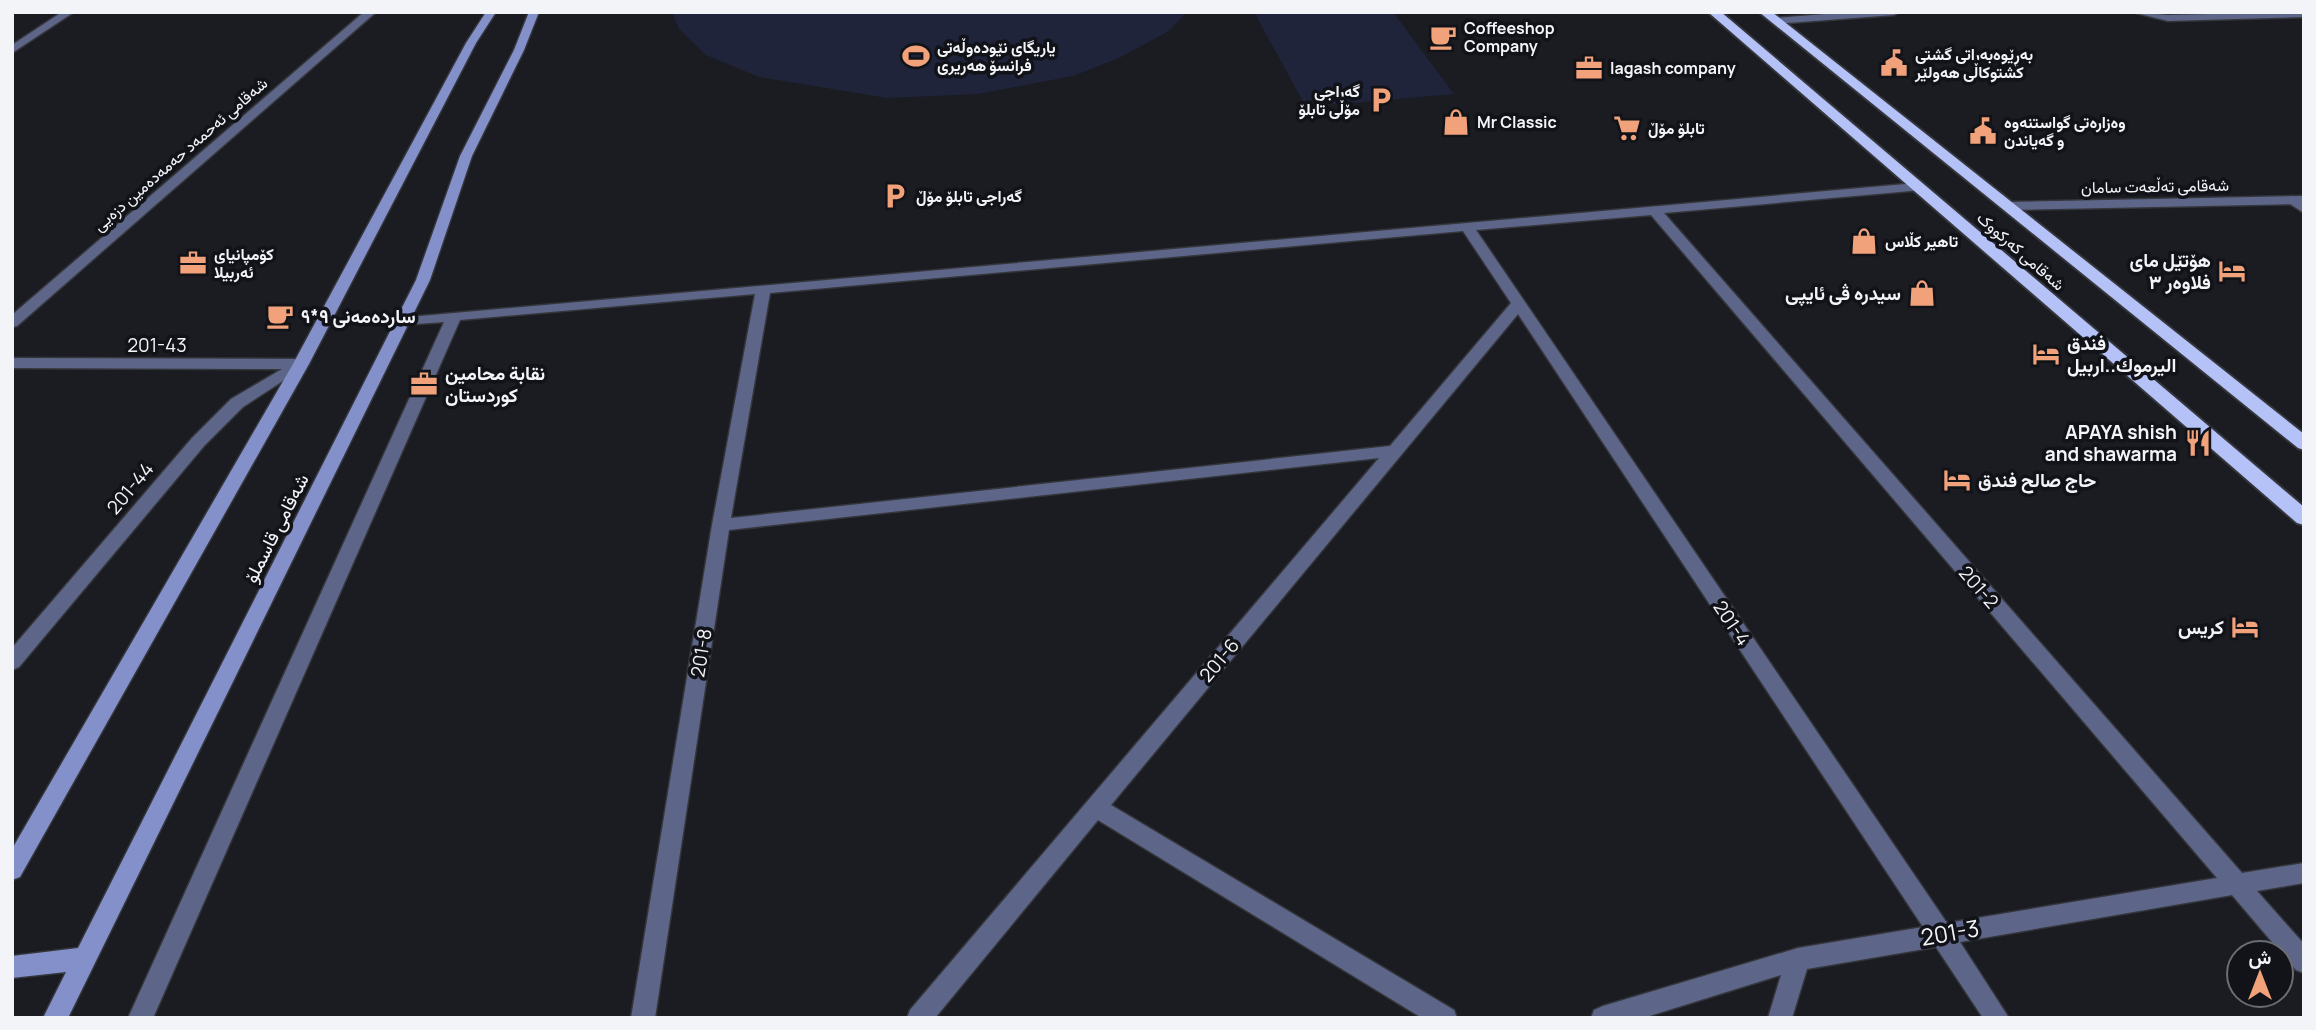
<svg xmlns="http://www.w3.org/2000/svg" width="2316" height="1030" font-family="Manrope,Vazirmatn,sans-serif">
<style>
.green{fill:#1f243a}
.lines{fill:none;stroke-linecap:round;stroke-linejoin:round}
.minor-casing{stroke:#34363b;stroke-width:3}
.tertiary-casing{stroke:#34363b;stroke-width:3}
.secondary-casing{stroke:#34363b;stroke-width:3}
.trunk-casing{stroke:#34363b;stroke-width:4}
.minor{fill:#5d6689;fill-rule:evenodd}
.tertiary{fill:#5d6689;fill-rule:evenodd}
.secondary{fill:#8390c9;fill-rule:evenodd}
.trunk{fill:#b5c2f8;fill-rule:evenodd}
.labels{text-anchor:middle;stroke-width:7;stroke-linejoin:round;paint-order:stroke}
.far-poi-label{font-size:16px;font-weight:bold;fill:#f3f4f8;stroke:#111318;text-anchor:start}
.far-street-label{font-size:16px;fill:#f3f4f8;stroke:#111318}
.poi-label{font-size:19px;font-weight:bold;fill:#f3f4f8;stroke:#111318;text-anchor:end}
.street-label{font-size:19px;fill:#f3f4f8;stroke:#111318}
.near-street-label{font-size:23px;fill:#f3f4f8;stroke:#111318}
</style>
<rect width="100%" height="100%" fill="#1a1c21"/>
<g class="green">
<polygon points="672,12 1187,12 1169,31 1119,58 1073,76 978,94 887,98 759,77 706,55 679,29"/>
<polygon points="1254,12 1393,12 1454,94 1306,107"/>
</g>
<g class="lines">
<defs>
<g id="minor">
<polygon points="62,12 74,12 12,53 12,45"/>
<polygon points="1850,12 1899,12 1894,15 1776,24 1771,21 1776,18"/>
<polygon points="2132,12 2168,15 2304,12 2304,17 2168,21"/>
<path d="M1917,183L1922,184V190L1664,213L2242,873L2304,863V883L2257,891L2304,944V973L2296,970L2232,895L1960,942L2009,1018H1983L1936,947L1807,969L1792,1018H1768L1781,975L1643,1018H1591L1594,1010L1603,1006L1798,948L1923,927L1518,314L1111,805L1454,1010L1457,1018H1422L1098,820L935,1018H907L910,1010L1379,458L729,530L655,1018H631L712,525L755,294L460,320L153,1018H128L444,322L403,325L396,321L398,318ZM1651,215L2217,878L1947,923L1476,230ZM1463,231L1511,303L1390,446L731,518L770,293Z"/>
<polygon points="2291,196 2304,203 2304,213 2284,200"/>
<polygon points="12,358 301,359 309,364 243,407 204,446 19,667 12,670 12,648 192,438 231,399 282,369 12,368"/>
</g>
<g id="tertiary">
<polygon points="364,12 376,12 17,326 12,327 12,315"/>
<polygon points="2304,196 2304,204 2007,210 2000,206 2007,202"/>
</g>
<g id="secondary">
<polygon points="486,12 496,12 476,43 309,364 20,877 12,880 12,849 293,364 466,43"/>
<polygon points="529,12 539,12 524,50 472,156 430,280 68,1018 43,1018 66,972 12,978 12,956 78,948 416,280 460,156 514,50"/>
</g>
<g id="trunk">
<polygon points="1708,12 1721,12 2304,507 2304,525 2297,523"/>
<polygon points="1759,12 1772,12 2304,434 2304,450 2298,448"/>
</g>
</defs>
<use href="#minor" class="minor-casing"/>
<use href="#tertiary" class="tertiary-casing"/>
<use href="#secondary" class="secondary-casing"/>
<use href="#trunk" class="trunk-casing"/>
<use href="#minor" class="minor"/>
<use href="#tertiary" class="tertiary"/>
<use href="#secondary" class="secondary"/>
<use href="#trunk" class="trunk"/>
</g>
<defs>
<symbol id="cafe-bare" viewBox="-9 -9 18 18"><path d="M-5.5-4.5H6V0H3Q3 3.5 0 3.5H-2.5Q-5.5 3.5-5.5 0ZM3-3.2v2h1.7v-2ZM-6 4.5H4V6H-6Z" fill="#f1a27b" stroke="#111318" stroke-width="2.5" paint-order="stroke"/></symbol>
<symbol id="stadium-bare" viewBox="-9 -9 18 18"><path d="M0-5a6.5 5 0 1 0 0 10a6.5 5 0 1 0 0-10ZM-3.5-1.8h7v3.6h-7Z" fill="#f1a27b" stroke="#111318" stroke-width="2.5" paint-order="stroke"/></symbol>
<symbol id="civic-bare" viewBox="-9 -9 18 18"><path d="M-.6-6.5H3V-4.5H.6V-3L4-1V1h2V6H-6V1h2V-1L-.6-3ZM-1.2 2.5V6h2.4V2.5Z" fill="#f1a27b" stroke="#111318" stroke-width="2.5" paint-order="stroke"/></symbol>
<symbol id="office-bare" viewBox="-9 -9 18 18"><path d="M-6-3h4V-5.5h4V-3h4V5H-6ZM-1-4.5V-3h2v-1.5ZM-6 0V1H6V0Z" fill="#f1a27b" stroke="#111318" stroke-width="2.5" paint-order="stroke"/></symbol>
<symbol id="parking-bare" viewBox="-9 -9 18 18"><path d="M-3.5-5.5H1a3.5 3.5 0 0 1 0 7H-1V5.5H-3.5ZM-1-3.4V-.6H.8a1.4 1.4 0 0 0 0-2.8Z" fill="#f1a27b" stroke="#111318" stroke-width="2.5" paint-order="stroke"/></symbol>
<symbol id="shop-bare" viewBox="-9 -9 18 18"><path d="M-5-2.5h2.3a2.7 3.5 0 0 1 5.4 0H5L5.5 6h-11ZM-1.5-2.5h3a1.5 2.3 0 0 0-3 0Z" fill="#f1a27b" stroke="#111318" stroke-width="2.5" paint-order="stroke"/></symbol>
<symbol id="supermarket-bare" viewBox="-9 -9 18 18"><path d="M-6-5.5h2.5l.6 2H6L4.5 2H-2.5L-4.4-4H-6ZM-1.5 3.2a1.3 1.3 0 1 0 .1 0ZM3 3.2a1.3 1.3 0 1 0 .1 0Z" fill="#f1a27b" stroke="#111318" stroke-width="2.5" paint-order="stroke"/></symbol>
<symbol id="hotel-bare" viewBox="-9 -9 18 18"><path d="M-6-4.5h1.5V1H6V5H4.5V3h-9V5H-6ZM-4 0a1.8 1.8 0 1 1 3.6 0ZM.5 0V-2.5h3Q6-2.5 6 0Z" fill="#f1a27b" stroke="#111318" stroke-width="2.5" paint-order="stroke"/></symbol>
<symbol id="restaurant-bare" viewBox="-9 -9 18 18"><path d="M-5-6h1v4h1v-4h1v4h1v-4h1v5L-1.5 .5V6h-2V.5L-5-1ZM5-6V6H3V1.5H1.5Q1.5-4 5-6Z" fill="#f1a27b" stroke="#111318" stroke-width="2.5" paint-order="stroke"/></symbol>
</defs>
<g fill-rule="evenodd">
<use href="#cafe-bare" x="1424" y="18" width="38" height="38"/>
<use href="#stadium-bare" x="897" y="37" width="38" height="38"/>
<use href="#civic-bare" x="1875" y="44" width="38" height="38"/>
<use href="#office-bare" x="1570" y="49" width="38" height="38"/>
<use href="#parking-bare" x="1362" y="81" width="38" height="38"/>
<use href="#shop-bare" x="1437" y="103" width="38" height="38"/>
<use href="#supermarket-bare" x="1608" y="109" width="38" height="38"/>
<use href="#civic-bare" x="1964" y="112" width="38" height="38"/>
<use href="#parking-bare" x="876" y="177" width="38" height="38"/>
<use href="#shop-bare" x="1845" y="222" width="38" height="38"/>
<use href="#office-bare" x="174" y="244" width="38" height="38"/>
<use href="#hotel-bare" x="2213" y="252" width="38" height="38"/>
<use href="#shop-bare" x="1903" y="274" width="38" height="38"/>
<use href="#cafe-bare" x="261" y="297" width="38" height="38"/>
<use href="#hotel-bare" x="2027" y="335" width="38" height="38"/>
<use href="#office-bare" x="405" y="365" width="38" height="38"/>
<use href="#restaurant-bare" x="2179" y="424" width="38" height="38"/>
<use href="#hotel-bare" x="1938" y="461" width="38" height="38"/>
<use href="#hotel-bare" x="2226" y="608" width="38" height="38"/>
</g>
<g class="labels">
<g class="far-poi-label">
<text x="1464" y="34">Coffeeshop<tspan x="1464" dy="18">Company</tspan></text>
<text x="937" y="53">یاریگای نێودەوڵەتی<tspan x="937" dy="18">فرانسۆ هەریری</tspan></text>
<text x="1915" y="60">بەڕێوەبەراتی گشتی<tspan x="1915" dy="18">کشتوکاڵی هەولێر</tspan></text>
<text x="1610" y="74">lagash company</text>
<text x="1360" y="97" text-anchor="end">گەراجی<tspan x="1360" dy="18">مۆڵی تابلۆ</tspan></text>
<text x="1477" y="128">Mr Classic</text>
<text x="2004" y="128">وەزارەتی گواستنەوە<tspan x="2004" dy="18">و گەیاندن</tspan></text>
<text x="1648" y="134">تابلۆ مۆڵ</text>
<text x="916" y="202">گەراجی تابلۆ مۆڵ</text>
<text x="1885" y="247">تاهیر کڵاس</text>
<text x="214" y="260">کۆمپانیای<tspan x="214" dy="18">ئەربیلا</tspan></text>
</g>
<g class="far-street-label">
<text transform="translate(180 154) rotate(-41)" y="6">شەقامی ئەحمەد حەمەدەمین دزەیی</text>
<text transform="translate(2155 186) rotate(-1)" y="6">شەقامی تەڵعەت سامان</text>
<text transform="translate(2021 251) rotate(41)" y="6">شەقامی کەرکووک</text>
</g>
<g class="poi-label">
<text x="2211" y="267">هۆتێل مای<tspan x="2211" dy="22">فلاوەر ٣</tspan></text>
<text x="1901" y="300">سیدرە ڤی ئایپی</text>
<text x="301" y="323" text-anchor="start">ساردەمەنی ٩*٩</text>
<text x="2067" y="350" text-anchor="start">فندق<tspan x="2067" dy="22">اليرموك..اربيل</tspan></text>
<text x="445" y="380" text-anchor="start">نقابة محامين<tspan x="445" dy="22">كوردستان</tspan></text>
<text x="2177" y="439">APAYA shish<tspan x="2177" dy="22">and shawarma</tspan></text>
<text x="1978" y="487" text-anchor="start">حاج صالح فندق</text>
<text x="2224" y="634">كريس</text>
</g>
<g class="street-label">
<text x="157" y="352">201-43</text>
<text transform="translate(130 488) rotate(-50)" y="7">201-44</text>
<text transform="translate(276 528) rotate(-63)" y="7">شەقامی قاسملۆ</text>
<text transform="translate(1979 587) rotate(49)" y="7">201-2</text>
<text transform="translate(1732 623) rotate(56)" y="7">201-4</text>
<text transform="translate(701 653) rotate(-81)" y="7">201-8</text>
<text transform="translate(1219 660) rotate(-50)" y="7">201-6</text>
</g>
<g class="near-street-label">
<text transform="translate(1950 933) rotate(-10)" y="8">201-3</text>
</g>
</g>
<rect width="2316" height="1030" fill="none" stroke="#f3f4f8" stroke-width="28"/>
<g transform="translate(2260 974)"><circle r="33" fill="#111318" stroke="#6b6d72" stroke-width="2"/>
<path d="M0-5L12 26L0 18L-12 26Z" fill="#f1a27b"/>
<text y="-10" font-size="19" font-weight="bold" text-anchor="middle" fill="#f3f4f8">ش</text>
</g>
</svg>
